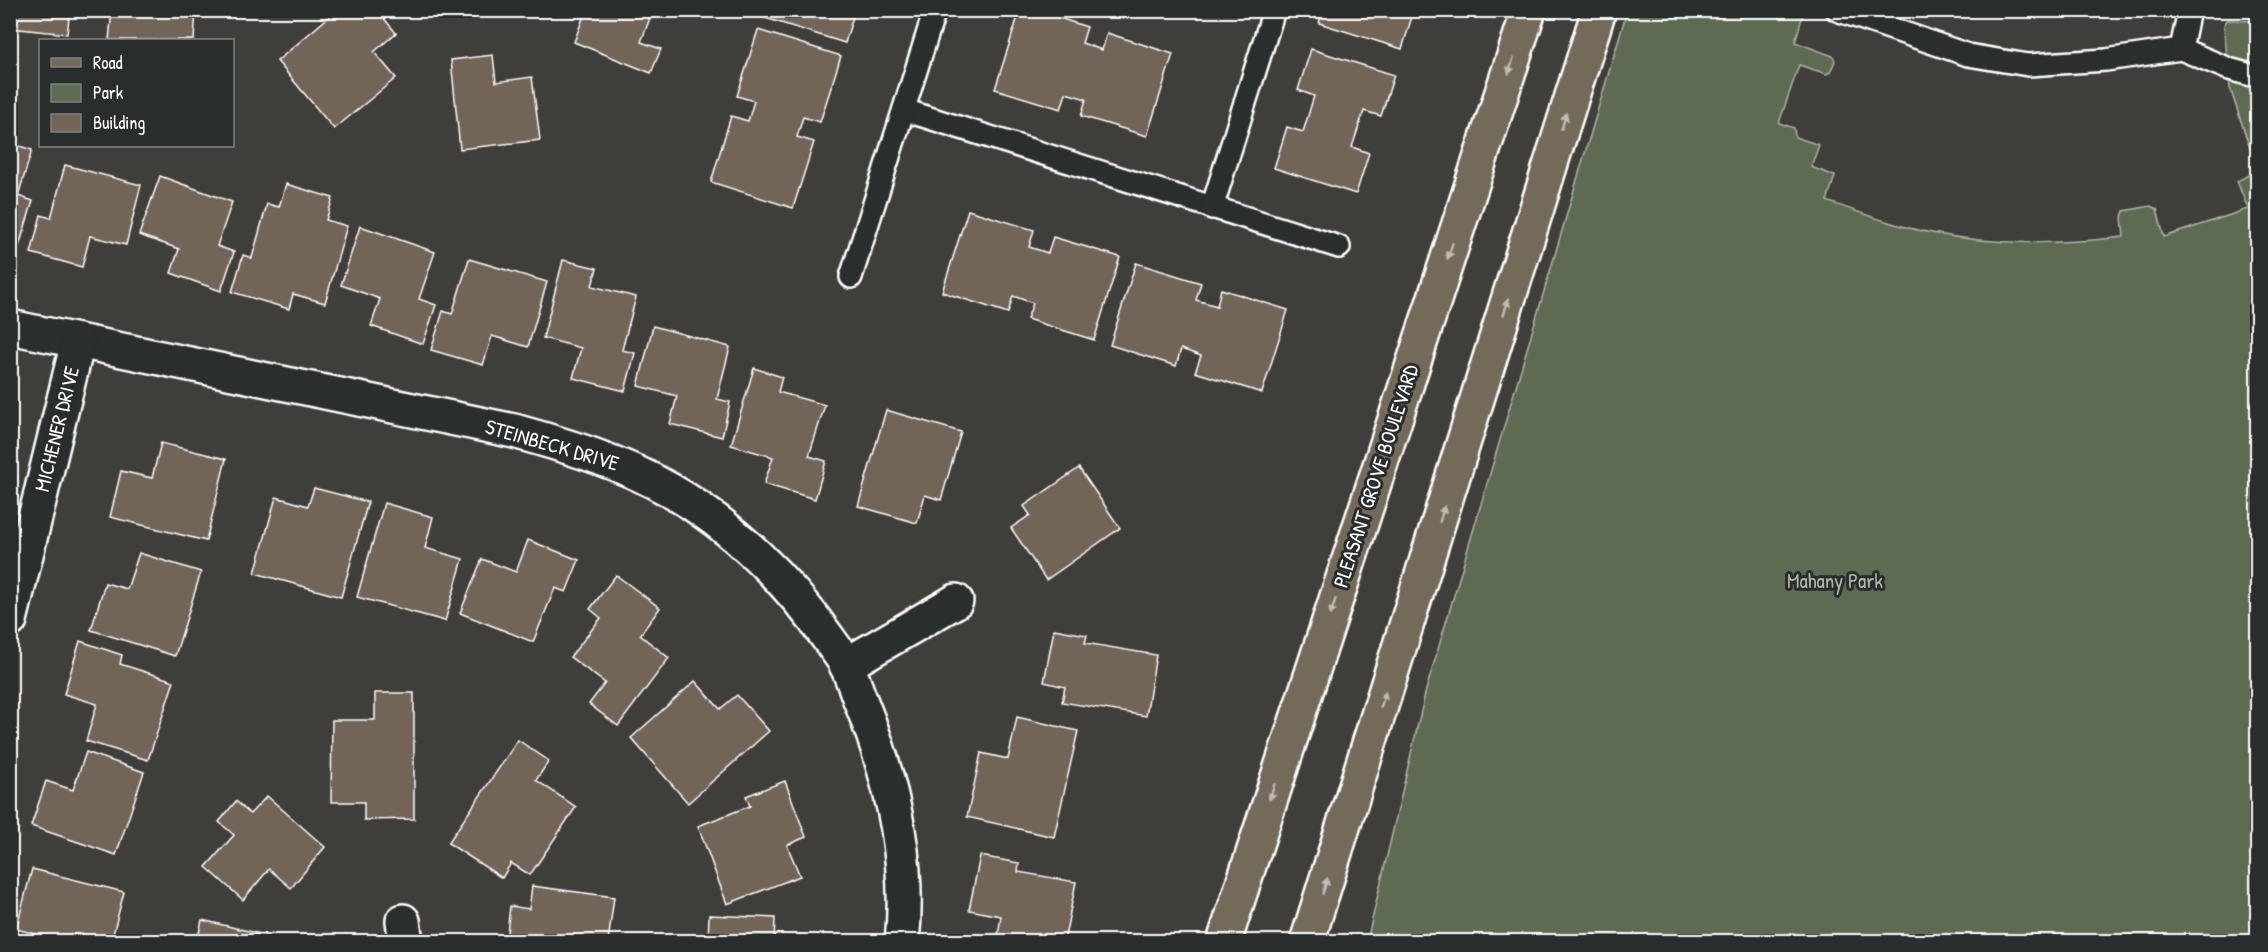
<svg xmlns="http://www.w3.org/2000/svg" width="2268" height="952" font-family="'Patrick Hand',sans-serif">
<style>
.green{fill:#5f6b52;stroke:#afb5a8;stroke-width:1.5}
.building{fill:#726558;stroke:#fff;stroke-width:1.5}
.lines{fill:none;stroke-linecap:round;stroke-linejoin:round}
.service-casing{stroke:#fff;stroke-width:26}
.minor-casing{stroke:#fff;stroke-width:38}
.primary-casing{stroke:#fff;stroke-width:38}
.service{stroke:#2a2d2e;stroke-width:21}
.minor{stroke:#2a2d2e;stroke-width:33}
.primary{stroke:#736b5a;stroke-width:33}
.oneway{fill:#c0bcb5}
.labels{text-anchor:middle;stroke-width:6;stroke-linejoin:round;paint-order:stroke}
.street-label{font-size:21px;fill:#fff;stroke:#2a2d2e}
.park-label{font-size:21px;fill:#afb5a8;stroke:#2a2d2e}
</style>
<rect width="100%" height="100%" fill="#403e3b"/>
<filter id="ink" filterUnits="userSpaceOnUse"><feTurbulence type="fractalNoise" baseFrequency=".0167" numOctaves="2"/><feDisplacementMap in="SourceGraphic" scale="12" xChannelSelector="R" yChannelSelector="G"/><feConvolveMatrix kernelMatrix="1 2 1 2 8 2 1 2 1" color-interpolation-filters="sRGB"/></filter>
<g filter="url(#ink)">
<g class="green">
<path d="M1627,11H1804L1795,42L1833,56L1835,61L1830,72L1827,74L1799,65L1779,123L1794,128L1795,137L1819,145L1811,167L1835,176L1827,201C1861,213 1896,226 1932,233C1996,246 2059,244 2124,237L2122,217L2124,211L2151,206L2157,209L2164,237L2248,209L2237,181L2257,171V941H1367L1426,690Z"/>
<polygon points="2256,11 2257,11 2257,169 2230,88 2224,25 2227,20 2255,21"/>
</g>
<g class="building">
<polygon points="10,10 70,10 67,34 10,28"/>
<polygon points="112,10 196,10 194,40 109,40"/>
<polygon points="337,10 377,10 396,33 374,52 396,78 334,129 277,61"/>
<polygon points="586,10 653,10 641,42 661,49 651,73 574,42"/>
<polygon points="764,10 855,10 845,43 762,17"/>
<polygon points="1020,10 1035,10 1087,27 1082,43 1102,50 1107,33 1173,54 1147,136 1081,116 1086,99 1066,93 1061,109 995,89"/>
<polygon points="1323,10 1414,10 1402,49 1319,23"/>
<polygon points="758,30 841,56 820,122 803,117 797,137 814,142 793,208 711,182 731,116 748,121 754,101 737,96"/>
<polygon points="1311,49 1394,75 1381,116 1364,111 1352,147 1369,153 1356,194 1274,168 1287,127 1303,132 1314,96 1298,90"/>
<polygon points="493,55 496,82 532,77 540,140 460,149 451,60"/>
<polygon points="10,143 32,150 18,196 33,201 19,246 10,243"/>
<polygon points="65,165 141,185 126,245 90,236 82,267 31,253 41,215 51,218"/>
<polygon points="160,176 232,202 217,246 234,252 221,291 171,273 179,249 139,235"/>
<polygon points="286,184 333,198 326,220 347,226 325,303 293,294 289,309 232,292 243,255 252,258 267,204 279,207"/>
<polygon points="968,210 1034,230 1029,247 1048,253 1053,237 1120,257 1094,340 1027,319 1033,303 1013,296 1008,313 942,292"/>
<polygon points="360,226 435,252 419,299 436,305 423,344 371,326 380,299 341,285"/>
<polygon points="469,259 547,282 528,347 492,336 483,365 431,350 443,311 452,314"/>
<polygon points="563,260 597,268 592,286 636,297 622,350 635,353 625,391 573,378 581,348 543,338"/>
<polygon points="1136,263 1201,283 1196,300 1217,306 1221,289 1288,310 1262,393 1195,372 1201,356 1181,349 1176,366 1110,345"/>
<polygon points="653,326 730,347 717,399 730,402 722,437 670,424 677,396 638,386"/>
<polygon points="754,368 782,377 778,392 825,405 809,456 826,461 815,499 764,484 773,457 731,445"/>
<polygon points="886,410 961,432 941,500 925,495 917,523 858,506"/>
<polygon points="161,443 226,459 206,541 110,517 121,471 152,478"/>
<polygon points="1079,468 1120,528 1046,580 1011,528 1030,515 1024,506"/>
<polygon points="314,488 368,502 341,597 255,573 276,497 308,506"/>
<polygon points="384,503 433,517 425,548 463,559 445,621 357,597"/>
<polygon points="528,540 579,560 566,592 555,588 533,642 460,613 482,559 516,572"/>
<polygon points="139,553 201,572 175,656 91,630 105,583 127,589"/>
<polygon points="616,575 660,608 640,635 669,658 618,726 589,704 605,683 570,657 601,618 590,609"/>
<polygon points="1054,629 1087,635 1085,643 1156,655 1146,716 1062,702 1065,687 1044,682"/>
<polygon points="80,641 122,655 120,664 174,681 148,760 86,741 97,704 64,694"/>
<polygon points="695,681 720,709 737,695 769,731 688,803 631,738"/>
<polygon points="375,693 414,693 414,819 364,820 364,802 331,802 332,720 375,720"/>
<polygon points="1017,717 1078,731 1054,837 967,817 981,753 1008,759"/>
<polygon points="518,740 549,761 536,780 576,807 530,875 511,863 502,878 448,843"/>
<polygon points="86,752 144,772 116,855 31,826 46,781 73,790"/>
<polygon points="785,781 806,837 787,845 800,876 727,904 698,826 750,806 746,796"/>
<polygon points="267,796 325,847 291,888 269,869 243,900 206,867 234,835 219,822 236,801 250,814"/>
<polygon points="980,856 1019,863 1018,872 1076,882 1064,942 997,942 1001,916 969,910"/>
<polygon points="32,869 124,892 111,942 43,942 44,936 16,929"/>
<polygon points="532,886 614,897 608,942 506,942 510,906 529,909"/>
<polygon points="709,915 775,918 774,942 708,942"/>
<polygon points="202,920 269,936 267,942 197,942"/>
</g>
<g class="lines">
<defs>
<g id="service">
<polyline points="1837,10 1968,55 2028,65 2106,60 2181,49 2229,69 2258,77"/>
<polyline points="2181,49 2189,10"/>
<polyline points="904,110 1339,247"/>
<polyline points="1212,208 1274,10"/>
<polyline points="851,277 935,10"/>
</g>
<g id="minor">
<path d="M10,327L514,431C568,446 621,462 670,490C733,526 787,580 828,638C834,647 841,655 846,664C852,676 856,690 861,702C891,777 911,861 902,942"/>
<polyline points="10,620 78,342"/>
<polyline points="846,665 956,601"/>
<polyline points="403,921 406,942"/>
</g>
<g id="primary">
<polyline points="1224,942 1529,10"/>
<polyline points="1307,942 1599,10"/>
</g>
</defs>
<use href="#service" class="service-casing"/>
<use href="#minor" class="minor-casing"/>
<use href="#primary" class="primary-casing"/>
<use href="#service" class="service"/>
<use href="#minor" class="minor"/>
<use href="#primary" class="primary"/>
</g>
<defs><path id="oneway-solid" d="M-6-.8H1V-3.2L6.5 0L1 3.2V.8H-6Z" transform="scale(1.5)"/></defs>
<g class="oneway">
<use href="#oneway-solid" transform="translate(1511 66) rotate(108)"/>
<use href="#oneway-solid" transform="translate(1564 121) rotate(-73)"/>
<use href="#oneway-solid" transform="translate(1450 251) rotate(108)"/>
<use href="#oneway-solid" transform="translate(1506 307) rotate(-73)"/>
<use href="#oneway-solid" transform="translate(1442 514) rotate(-73)"/>
<use href="#oneway-solid" transform="translate(1333 607) rotate(108)"/>
<use href="#oneway-solid" transform="translate(1383 700) rotate(-73)"/>
<use href="#oneway-solid" transform="translate(1272 792) rotate(108)"/>
<use href="#oneway-solid" transform="translate(1325 886) rotate(-73)"/>
</g>
</g>
<g class="labels">
<g class="street-label">
<text transform="translate(57 429) rotate(-76)" y="7">MICHENER DRIVE</text>
<text transform="translate(552 445) rotate(16)" y="7">STEINBECK DRIVE</text>
<text transform="translate(1376 476) rotate(-72)" y="7">PLEASANT GROVE BOULEVARD</text>
</g>
<g class="park-label">
<text x="1835" y="588">Mahany Park</text>
</g>
</g>
<rect width="2268" height="952" fill="none" stroke="#2a2d2e" stroke-width="36"/>
<rect x="18" y="18" width="2232" height="916" fill="none" stroke="#fff" stroke-width="2" filter="url(#ink)"/>
<rect x="39" y="39" width="195" height="108" fill="#2a2d2e" stroke="#7f8182" stroke-width="1.5"/>
<rect x="51" y="58" width="30" height="9" fill="#736b5a" stroke="#7f8182" stroke-width="1.5"/>
<text x="93" y="69" font-size="18" fill="#ffffff">Road</text>
<rect x="51" y="84" width="30" height="18" fill="#5f6b52" stroke="#7f8182" stroke-width="1.5"/>
<text x="93" y="99" font-size="18" fill="#ffffff">Park</text>
<rect x="51" y="114" width="30" height="18" fill="#726558" stroke="#7f8182" stroke-width="1.5"/>
<text x="93" y="129" font-size="18" fill="#ffffff">Building</text>
</svg>
